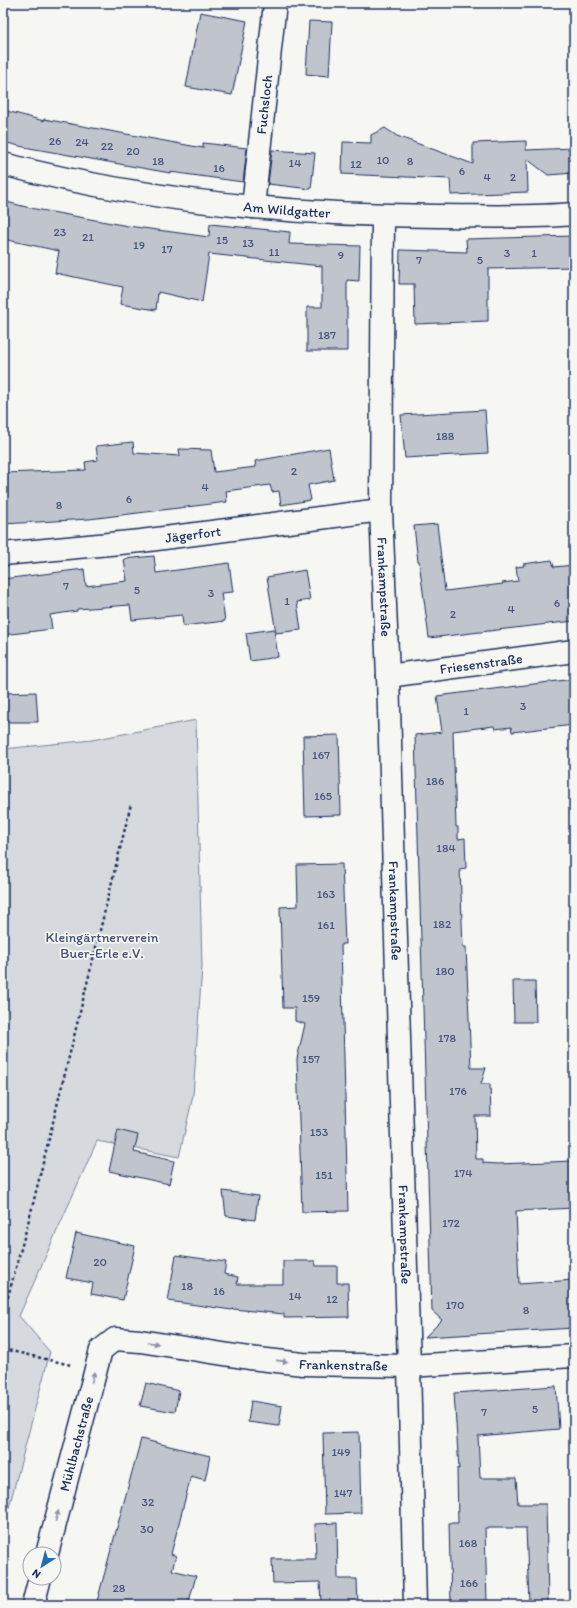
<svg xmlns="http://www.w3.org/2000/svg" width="577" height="1608" font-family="Itim,sans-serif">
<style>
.green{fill:#d6d9dd;stroke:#78849e}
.building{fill:#c0c4cd;stroke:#1b2f5e}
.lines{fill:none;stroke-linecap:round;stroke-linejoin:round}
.minor-casing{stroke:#1b2f5e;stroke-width:25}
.path{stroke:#1b2f5e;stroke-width:2.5;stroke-dasharray:3 3;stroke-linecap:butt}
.minor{stroke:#f6f6f2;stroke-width:22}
.oneway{fill:#8892a8}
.labels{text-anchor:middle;stroke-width:3.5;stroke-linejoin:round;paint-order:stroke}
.number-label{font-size:12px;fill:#44547a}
.street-label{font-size:14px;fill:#1b2f5e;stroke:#f6f6f2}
.park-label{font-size:14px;fill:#405177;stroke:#f6f6f2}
</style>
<rect width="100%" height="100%" fill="#f6f6f2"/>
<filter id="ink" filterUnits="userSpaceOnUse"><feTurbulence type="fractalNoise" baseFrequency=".025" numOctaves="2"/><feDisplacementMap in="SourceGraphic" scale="8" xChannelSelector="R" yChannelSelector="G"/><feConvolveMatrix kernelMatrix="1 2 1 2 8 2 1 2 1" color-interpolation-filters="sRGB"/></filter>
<g filter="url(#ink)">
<polygon class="green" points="196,720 202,967 193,1096 179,1157 97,1141 19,1316 50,1352 3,1530 3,749 92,740"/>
<g class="building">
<polygon points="200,12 247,21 232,95 186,87"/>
<polygon points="309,21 332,22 329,76 306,74"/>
<polygon points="3,110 44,121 44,119 203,148 203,143 247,148 243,182 170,172 170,173 24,147 3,142"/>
<polygon points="385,128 397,136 473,164 473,143 526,141 526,150 574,148 574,173 548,175 527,159 528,192 451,195 450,179 342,174 343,142 371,143 371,135"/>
<polygon points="272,150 315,153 311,189 268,184"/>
<polygon points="3,201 30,208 128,226 209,237 210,224 290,232 289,244 360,246 359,281 347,280 347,351 307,351 307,307 322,307 322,266 209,254 202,302 158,292 156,310 120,304 123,287 55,273 59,251 3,239"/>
<polygon points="574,236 574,267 488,269 488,321 415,324 414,284 399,284 400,250 467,252 466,239"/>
<polygon points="485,410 488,453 405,458 401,415"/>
<polygon points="133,442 134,453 180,456 179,449 211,450 214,472 256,467 255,461 329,448 334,480 308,485 311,500 281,505 279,491 272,492 270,485 226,491 227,502 89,519 3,524 3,473 86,470 85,462 98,460 96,446"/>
<polygon points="437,524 445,591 503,584 502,583 518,581 516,567 524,566 523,564 552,560 554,567 574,565 574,621 429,638 419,561 418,561 414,526"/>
<polygon points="154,556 156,573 229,563 233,592 221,593 225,621 183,626 182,615 132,620 130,605 77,609 77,611 50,615 52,629 3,635 3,579 84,569 86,586 127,581 124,559"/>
<polygon points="305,570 310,600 297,602 301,630 276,633 267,577"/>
<polygon points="274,629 278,657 250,661 246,633"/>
<polygon points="574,679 574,725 512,732 511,727 495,729 494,726 453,731 456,827 458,827 458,839 465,838 466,868 460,869 463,947 466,947 471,1068 486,1068 481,1084 490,1084 491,1116 475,1116 476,1159 483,1159 483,1163 498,1164 574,1161 574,1208 516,1211 519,1284 574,1280 574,1328 425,1337 442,1320 432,1311 415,735 442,732 437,696"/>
<polygon points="36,692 38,722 4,722 3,693"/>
<polygon points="339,735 341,815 305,816 303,736"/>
<polygon points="342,864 345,944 341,944 348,1211 302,1212 297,1059 305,1024 295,1021 295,1008 283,1008 280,907 298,906 297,865"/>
<polygon points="513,981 535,981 536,1022 514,1022"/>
<polygon points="118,1130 138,1135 134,1152 174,1161 169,1184 109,1171"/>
<polygon points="223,1191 258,1196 255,1220 226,1216"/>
<polygon points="76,1233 135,1246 123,1300 91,1294 93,1283 66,1278"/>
<polygon points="176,1255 226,1262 224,1274 238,1277 237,1284 283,1284 283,1261 315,1261 316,1266 337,1266 337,1283 348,1283 349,1317 284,1318 284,1314 233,1309 232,1310 168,1301"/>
<polygon points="146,1383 179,1391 175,1412 140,1406"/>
<polygon points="556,1386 559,1429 478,1436 480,1478 516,1478 518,1504 546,1504 548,1603 529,1603 526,1528 485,1528 487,1603 451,1604 449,1523 458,1523 457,1468 459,1469 454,1393"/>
<polygon points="251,1401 282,1406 279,1426 248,1422"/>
<polygon points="359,1432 361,1513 325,1514 323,1433"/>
<polygon points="141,1439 210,1456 205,1480 191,1476 171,1554 176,1556 172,1570 196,1576 188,1605 96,1605"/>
<polygon points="337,1523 338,1579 357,1579 358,1605 321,1605 320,1582 273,1583 272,1559 316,1559 315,1524"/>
</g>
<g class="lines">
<defs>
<g id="minor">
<path id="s1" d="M3,164C144,201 292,215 438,216C483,216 529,218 574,214"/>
<path id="s2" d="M253,207L275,3"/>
<path id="s3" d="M383,216L381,510L388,676L409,1366L415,1605"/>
<path id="s4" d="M3,554L141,541L381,510"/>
<path id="s5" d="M388,676L574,651"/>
<path id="s6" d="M47,1554L101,1350L115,1339L140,1341L249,1358L303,1364L409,1366L574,1356"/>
<polyline points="33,1605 40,1578"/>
</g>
</defs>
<use href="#minor" class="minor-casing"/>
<g class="path">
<polyline points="3,1315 31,1212 131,804"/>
<polyline points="3,1349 71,1365"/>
</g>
<use href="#minor" class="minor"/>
</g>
<defs><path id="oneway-solid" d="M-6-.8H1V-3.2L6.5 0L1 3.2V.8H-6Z"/></defs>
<g class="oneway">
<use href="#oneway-solid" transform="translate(153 1343) rotate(9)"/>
<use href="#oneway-solid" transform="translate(282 1361) rotate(6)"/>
<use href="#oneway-solid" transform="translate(93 1377) rotate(-75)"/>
<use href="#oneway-solid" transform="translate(57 1516) rotate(-75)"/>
</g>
</g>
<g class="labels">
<g class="number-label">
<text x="55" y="145">26</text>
<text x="82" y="146">24</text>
<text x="107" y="150">22</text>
<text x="133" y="155">20</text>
<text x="383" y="164">10</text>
<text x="158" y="165">18</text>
<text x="410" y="165">8</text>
<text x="295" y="167">14</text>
<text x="356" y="168">12</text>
<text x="219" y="172">16</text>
<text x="462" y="175">6</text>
<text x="487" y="181">4</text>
<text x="513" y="181">2</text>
<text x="60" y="236">23</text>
<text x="88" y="241">21</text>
<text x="222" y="244">15</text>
<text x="248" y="247">13</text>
<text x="139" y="249">19</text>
<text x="167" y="253">17</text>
<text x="274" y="256">11</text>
<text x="507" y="257">3</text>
<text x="534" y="257">1</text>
<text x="341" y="259">9</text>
<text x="419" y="264">7</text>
<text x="480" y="264">5</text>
<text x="327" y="339">187</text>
<text x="445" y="440">188</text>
<text x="294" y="475">2</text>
<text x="205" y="491">4</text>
<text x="129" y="503">6</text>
<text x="59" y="509">8</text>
<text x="66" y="590">7</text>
<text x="137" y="594">5</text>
<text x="211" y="597">3</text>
<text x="287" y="605">1</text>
<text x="557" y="607">6</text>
<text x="511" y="613">4</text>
<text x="453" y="618">2</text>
<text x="523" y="710">3</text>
<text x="466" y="715">1</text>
<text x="321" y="759">167</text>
<text x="435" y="785">186</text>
<text x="323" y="800">165</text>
<text x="446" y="852">184</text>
<text x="326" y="898">163</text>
<text x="442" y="928">182</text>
<text x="326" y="929">161</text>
<text x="445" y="975">180</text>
<text x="311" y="1002">159</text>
<text x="447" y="1042">178</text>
<text x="311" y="1063">157</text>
<text x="458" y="1095">176</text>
<text x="319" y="1136">153</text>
<text x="463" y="1177">174</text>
<text x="324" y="1179">151</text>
<text x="451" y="1227">172</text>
<text x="100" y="1266">20</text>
<text x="187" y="1290">18</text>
<text x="219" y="1295">16</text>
<text x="295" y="1300">14</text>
<text x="332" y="1303">12</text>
<text x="455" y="1309">170</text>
<text x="526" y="1314">8</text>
<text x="535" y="1413">5</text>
<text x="484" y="1416">7</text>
<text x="341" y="1456">149</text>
<text x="343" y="1497">147</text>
<text x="148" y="1506">32</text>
<text x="147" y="1533">30</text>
<text x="468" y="1547">168</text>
<text x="469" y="1587">166</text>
<text x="119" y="1592">28</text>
</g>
<g class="street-label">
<text dy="5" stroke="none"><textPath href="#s2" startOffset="103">Fuchsloch</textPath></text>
<text dy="5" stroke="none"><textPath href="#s1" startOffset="288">Am Wildgatter</textPath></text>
<text dy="5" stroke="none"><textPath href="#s4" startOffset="191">Jägerfort</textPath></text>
<text dy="5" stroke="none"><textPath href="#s3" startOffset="371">Frankampstraße</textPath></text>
<text dy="5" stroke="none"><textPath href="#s5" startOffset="94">Friesenstraße</textPath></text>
<text dy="5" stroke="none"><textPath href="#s3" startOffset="695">Frankampstraße</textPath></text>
<text dy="5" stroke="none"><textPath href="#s3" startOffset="1019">Frankampstraße</textPath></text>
<text dy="5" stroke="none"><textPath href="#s6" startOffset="459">Frankenstraße</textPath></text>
<text dy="5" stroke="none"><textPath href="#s6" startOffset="114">Mühlbachstraße</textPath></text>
</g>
<g class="park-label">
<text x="102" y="942">Kleingärtnerverein<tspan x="102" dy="16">Buer-Erle e.V.</tspan></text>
</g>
</g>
<rect width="577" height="1608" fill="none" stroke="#f6f6f2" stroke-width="16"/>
<rect x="8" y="8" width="561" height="1592" fill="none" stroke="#1b2f5e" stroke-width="1.5" filter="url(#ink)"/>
<g transform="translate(42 1566) rotate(216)"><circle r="19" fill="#f6f6f2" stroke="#9ea6b7"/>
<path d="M0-3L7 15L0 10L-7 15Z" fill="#1f6fb2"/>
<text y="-6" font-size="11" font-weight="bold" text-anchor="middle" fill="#1b2f5e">N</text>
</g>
</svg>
